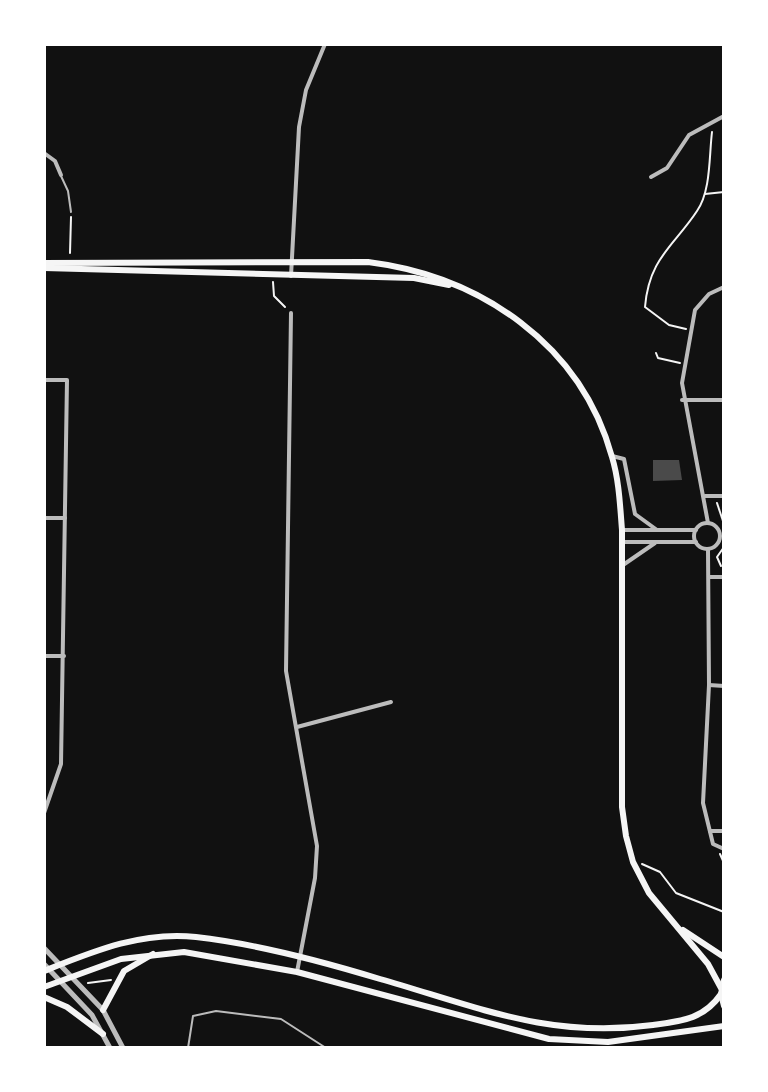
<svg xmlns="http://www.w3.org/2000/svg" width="768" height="1092" font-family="'Space Grotesk',sans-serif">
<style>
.building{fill:#4a4a4a}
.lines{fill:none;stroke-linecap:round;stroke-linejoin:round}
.path{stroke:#f5f5f5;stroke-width:2}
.service{stroke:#bcbcbc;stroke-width:2}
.minor{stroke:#bcbcbc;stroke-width:4}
.tertiary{stroke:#bcbcbc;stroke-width:5}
.secondary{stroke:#f5f5f5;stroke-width:6}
</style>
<rect width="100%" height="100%" fill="#111"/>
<polygon class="building" points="653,460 679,460 682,480 653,481"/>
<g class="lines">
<g class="path">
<polyline points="705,194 724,192"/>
<polyline points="70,253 71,217"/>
<polyline points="273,282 274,296 285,307"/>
<path d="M686,329L669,325L645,307C649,258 674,246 697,211C711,191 709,156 712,132"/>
<polyline points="656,353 658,358 680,363"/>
<polyline points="717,503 724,524"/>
<polyline points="721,566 717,557 724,547"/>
<polyline points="720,854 724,863"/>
<polyline points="642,864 660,872 676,893 724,912"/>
<polyline points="88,983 111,980"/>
</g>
<g class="service">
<polyline points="61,176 68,191 71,212"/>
<polyline points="44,1047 46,1048"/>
<polyline points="188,1048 193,1016 216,1011 281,1019 326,1048"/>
</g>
<g class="minor">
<polyline points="44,153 55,161 61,175"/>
<polyline points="651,177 667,168 689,135 724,116"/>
<polyline points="291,276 299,127 306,90 325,44"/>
<polyline points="291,313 286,671 317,846 315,878 297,972"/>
<polyline points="44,380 67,380 61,764 44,813"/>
<polyline points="682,400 724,400"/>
<polyline points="612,456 624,459 635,514 657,530"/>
<polyline points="705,496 724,496"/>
<polyline points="44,518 65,518"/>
<circle cx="707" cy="536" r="13"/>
<polyline points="708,523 682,383 695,310 709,294 724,287"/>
<polyline points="622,530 696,530"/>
<polyline points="622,542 696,542"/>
<polyline points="708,550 709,685 703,803 713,844 724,849"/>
<polyline points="623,565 655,543"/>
<polyline points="709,577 724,577"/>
<polyline points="44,656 64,656"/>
<polyline points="709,685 724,686"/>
<polyline points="297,727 391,702"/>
<polyline points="710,831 724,831"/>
</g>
<g class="tertiary">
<polyline points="44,948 103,1010 123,1048"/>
<polyline points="44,964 92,1015 110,1048"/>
</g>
<g class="secondary">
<path d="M44,263L368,262C480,276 581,344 612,457C619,480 620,505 622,530V807L626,836L633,862L649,893L708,964L721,988"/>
<polyline points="44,268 414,278 449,285"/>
<polyline points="683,930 724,957"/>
<path d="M44,971C94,951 142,931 196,937C258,944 321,961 380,979C478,1007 549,1039 653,1025C682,1021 704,1019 721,994"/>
<polyline points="724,980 721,994 724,1006"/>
<polyline points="44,987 121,959 184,952 297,972 549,1039 608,1042 724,1026"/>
<polyline points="44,997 67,1007 103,1034"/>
<polyline points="103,1010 124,971 153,954"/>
</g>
</g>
<rect width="768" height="1092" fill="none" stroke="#ffffff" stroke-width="92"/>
</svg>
